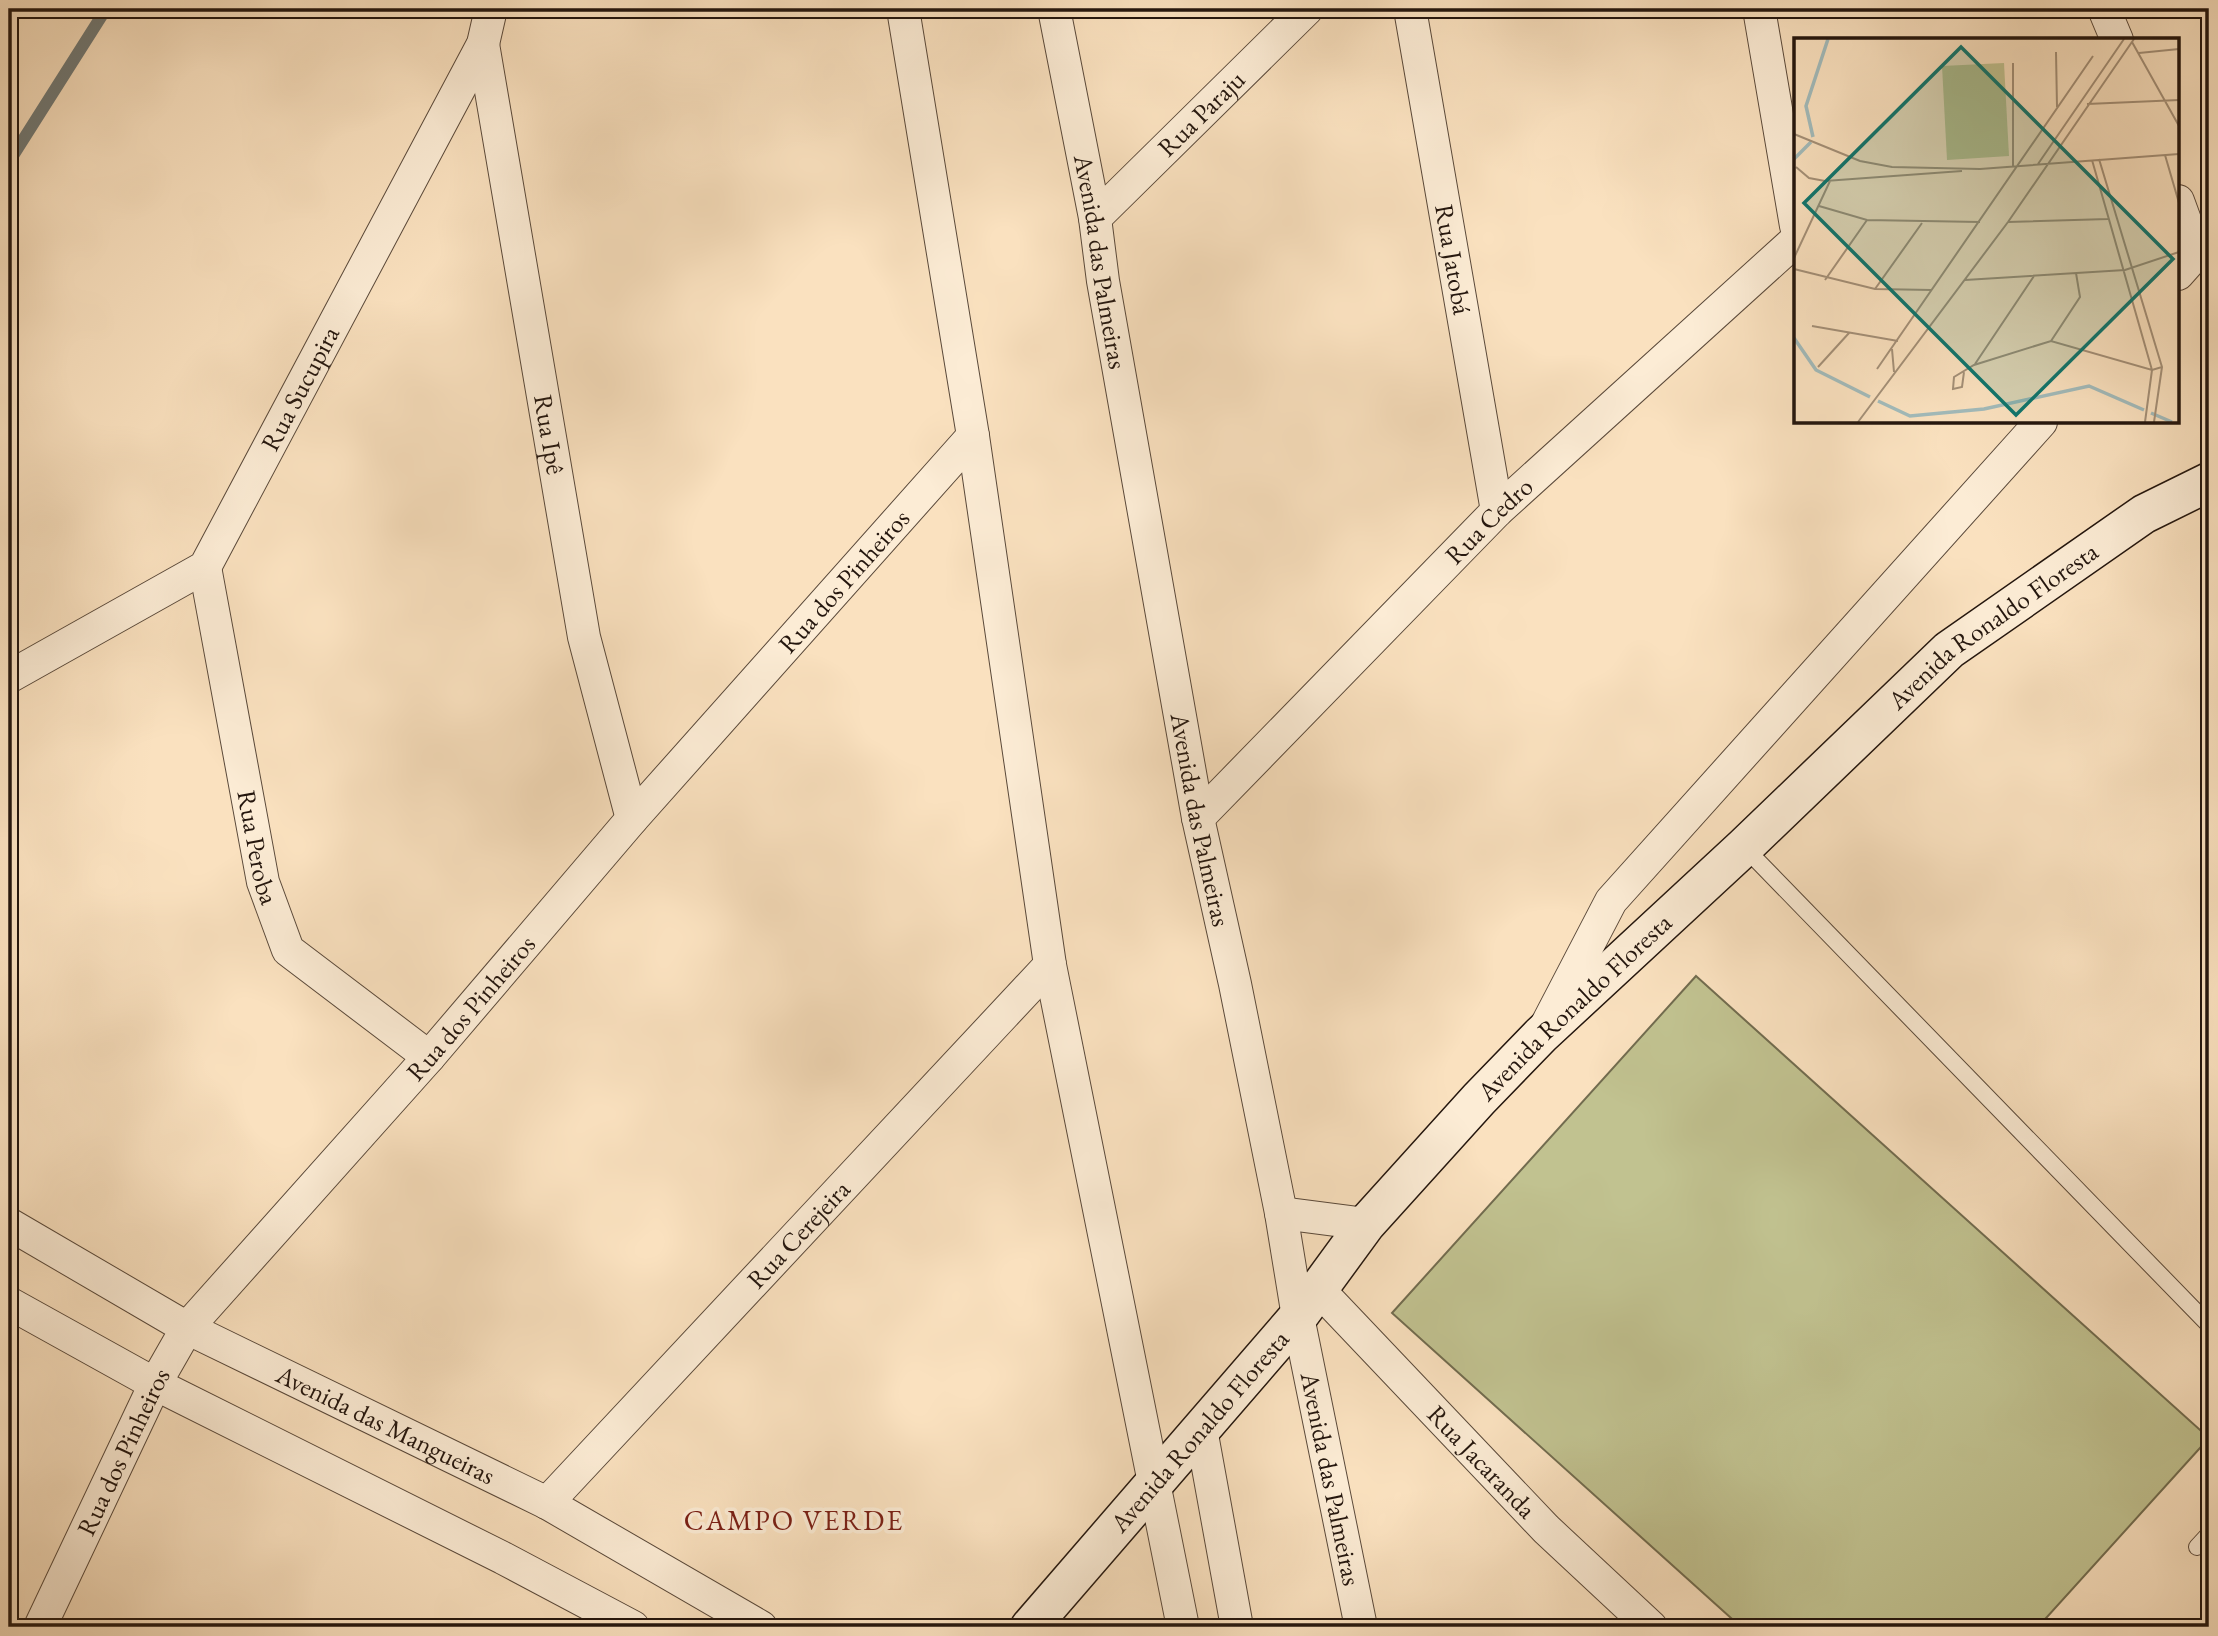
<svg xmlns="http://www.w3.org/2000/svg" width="2218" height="1636" font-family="'EB Garamond',serif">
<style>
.green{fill:#c1c290;stroke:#726c4f;stroke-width:2}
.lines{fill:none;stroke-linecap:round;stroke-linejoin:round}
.stream{stroke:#707976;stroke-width:12}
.service-casing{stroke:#5a493a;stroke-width:18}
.minor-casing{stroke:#5a493a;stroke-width:34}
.secondary-casing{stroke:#24160e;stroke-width:41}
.service{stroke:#fcecd5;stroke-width:16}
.minor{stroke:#fcecd5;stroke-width:32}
.secondary{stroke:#fcecd5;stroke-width:38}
.labels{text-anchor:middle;stroke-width:7;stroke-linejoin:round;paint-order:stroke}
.street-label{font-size:26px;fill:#24160e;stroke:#fcecd5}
.neighbourhood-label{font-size:28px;letter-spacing:2px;fill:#7a1f14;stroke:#fcecd5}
.inset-river{fill:none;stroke:#a2bbbb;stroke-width:3.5}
.inset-road{fill:none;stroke:#a49078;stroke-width:2}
.view{fill:#0f766e;fill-opacity:0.15;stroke:#0f766e;stroke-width:3.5}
.inset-edge{fill:none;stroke:#24160e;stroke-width:3.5}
</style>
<rect width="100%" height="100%" fill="#fae1bf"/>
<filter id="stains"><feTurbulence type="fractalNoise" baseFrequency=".00286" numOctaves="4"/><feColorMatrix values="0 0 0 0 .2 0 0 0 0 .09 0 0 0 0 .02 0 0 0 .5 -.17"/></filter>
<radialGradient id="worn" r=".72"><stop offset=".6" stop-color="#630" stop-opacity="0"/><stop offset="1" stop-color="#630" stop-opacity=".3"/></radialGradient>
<polygon class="green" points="1696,976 2209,1438 2038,1627 1741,1627 1392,1313"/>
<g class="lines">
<polyline class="stream" points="9,162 106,9"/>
<defs>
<g id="service">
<polyline points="1744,847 2209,1325"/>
<polyline points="2197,1547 2209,1534"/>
</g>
<g id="minor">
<polyline points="903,9 973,436 1050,965 1183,1627"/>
<path id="s1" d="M1054,9L1095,218L1103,281L1198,818L1235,984L1281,1213L1298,1317L1361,1627"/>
<path id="s2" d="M1410,9L1497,511"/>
<polyline points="1759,9 1796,226"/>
<polyline points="2104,9 2117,40"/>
<path id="s3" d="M483,44L584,637L632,819"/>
<polyline points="2178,201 2197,253"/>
<path id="s4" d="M1095,218L1307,9"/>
<polyline points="2178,274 2209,239"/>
<path id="s5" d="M205,567L263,882L288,950L429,1057"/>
<path id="s6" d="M9,677L205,567L483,44L491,9"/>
<path id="s7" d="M1198,818L1497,511L1796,240"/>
<polyline points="1547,1024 1611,901 2041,422"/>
<polyline points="1281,1213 1366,1224"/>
<path id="s8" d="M9,1224L187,1328L547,1503L761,1627"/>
<path id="s9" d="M1318,1289L1546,1529L1651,1627"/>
<polyline points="9,1303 155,1384 503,1558 633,1627"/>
<polyline points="1201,1429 1237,1627"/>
<path id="s10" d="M547,1503L1050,965"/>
<path id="s11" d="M40,1627L155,1384L187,1328L429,1057L632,819L973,436"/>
</g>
<g id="secondary">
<path id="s12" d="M1030,1627L1298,1317L1366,1224L1479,1099L1541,1035L1744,847L1949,650L2144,514L2209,482"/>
</g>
</defs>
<use href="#service" class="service-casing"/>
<use href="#minor" class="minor-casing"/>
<use href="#secondary" class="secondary-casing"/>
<use href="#service" class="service"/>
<use href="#minor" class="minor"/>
<use href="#secondary" class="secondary"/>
</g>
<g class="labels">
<g class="street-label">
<text dy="9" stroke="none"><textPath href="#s4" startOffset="149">Rua Paraju</textPath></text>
<text dy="9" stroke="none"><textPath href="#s2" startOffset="254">Rua Jatobá</textPath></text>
<text dy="9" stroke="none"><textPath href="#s1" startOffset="257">Avenida das Palmeiras</textPath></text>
<text dy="9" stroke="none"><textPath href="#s6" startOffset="427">Rua Sucupira</textPath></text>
<text dy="9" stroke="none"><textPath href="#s3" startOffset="396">Rua Ipê</textPath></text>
<text dy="9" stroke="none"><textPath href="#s7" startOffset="416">Rua Cedro</textPath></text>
<text dy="9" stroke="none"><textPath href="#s11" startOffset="1328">Rua dos Pinheiros</textPath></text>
<text dy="9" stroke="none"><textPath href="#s12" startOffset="1393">Avenida Ronaldo Floresta</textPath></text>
<text dy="9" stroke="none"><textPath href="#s1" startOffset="824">Avenida das Palmeiras</textPath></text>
<text dy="9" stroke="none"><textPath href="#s5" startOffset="285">Rua Peroba</textPath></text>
<text dy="9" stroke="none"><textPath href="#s12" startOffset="826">Avenida Ronaldo Floresta</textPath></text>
<text dy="9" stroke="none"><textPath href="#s11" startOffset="761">Rua dos Pinheiros</textPath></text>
<text dy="9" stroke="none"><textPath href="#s10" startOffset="368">Rua Cerejeira</textPath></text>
<text dy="9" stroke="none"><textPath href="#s8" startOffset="427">Avenida das Mangueiras</textPath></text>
<text dy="9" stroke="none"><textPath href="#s12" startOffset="259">Avenida Ronaldo Floresta</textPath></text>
<text dy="9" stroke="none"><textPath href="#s11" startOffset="194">Rua dos Pinheiros</textPath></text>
<text dy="9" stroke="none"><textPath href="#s9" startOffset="238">Rua Jacaranda</textPath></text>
<text dy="9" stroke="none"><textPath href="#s1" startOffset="1496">Avenida das Palmeiras</textPath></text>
</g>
<g class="neighbourhood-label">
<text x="794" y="1530">CAMPO VERDE</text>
</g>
</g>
<g transform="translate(1794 38)">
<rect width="385" height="385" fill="#fae1bf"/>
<path d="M210,25L215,118L153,122L148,28Z" fill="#c1c290"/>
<path class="inset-river" d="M19,99L12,68L34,1M0,121L17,104M0,300L22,332L76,359M84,363L116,378L190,371L295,348L350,372M357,375L378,384"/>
<path class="inset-road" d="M338,4L385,88M262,14L263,69M345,15L385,11M219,25V128M293,66L385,62M0,96L66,123L98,129L186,131L385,116M371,117L385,165M305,121L368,329L360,384M298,122L358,332L351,384M244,126L330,1M2,129L15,140L31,143L168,133M25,168L73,182L186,184M214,184L314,181M0,220L36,143M0,231L81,251L138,252M31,242L73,182M171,242L331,232L385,214M81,251L128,185M18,288L104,303M257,303L286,259L282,235M98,311L100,334M181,326L240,238M24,329L55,295M83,331L299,18M170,334L168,349L159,351L160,339L180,327L257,303L358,332L368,329M64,384L214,184L340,1"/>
<path class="view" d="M167,9L379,221L222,377L10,165Z"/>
<rect width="385" height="385" class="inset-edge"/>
</g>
<rect width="2218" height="1636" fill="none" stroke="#fae1bf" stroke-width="35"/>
<rect x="10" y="10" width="2197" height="1615" fill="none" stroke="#24160e" stroke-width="3.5"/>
<rect x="18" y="18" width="2183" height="1601" fill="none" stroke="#24160e" stroke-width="2"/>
<rect width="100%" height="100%" filter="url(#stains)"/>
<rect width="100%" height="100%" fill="url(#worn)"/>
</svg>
